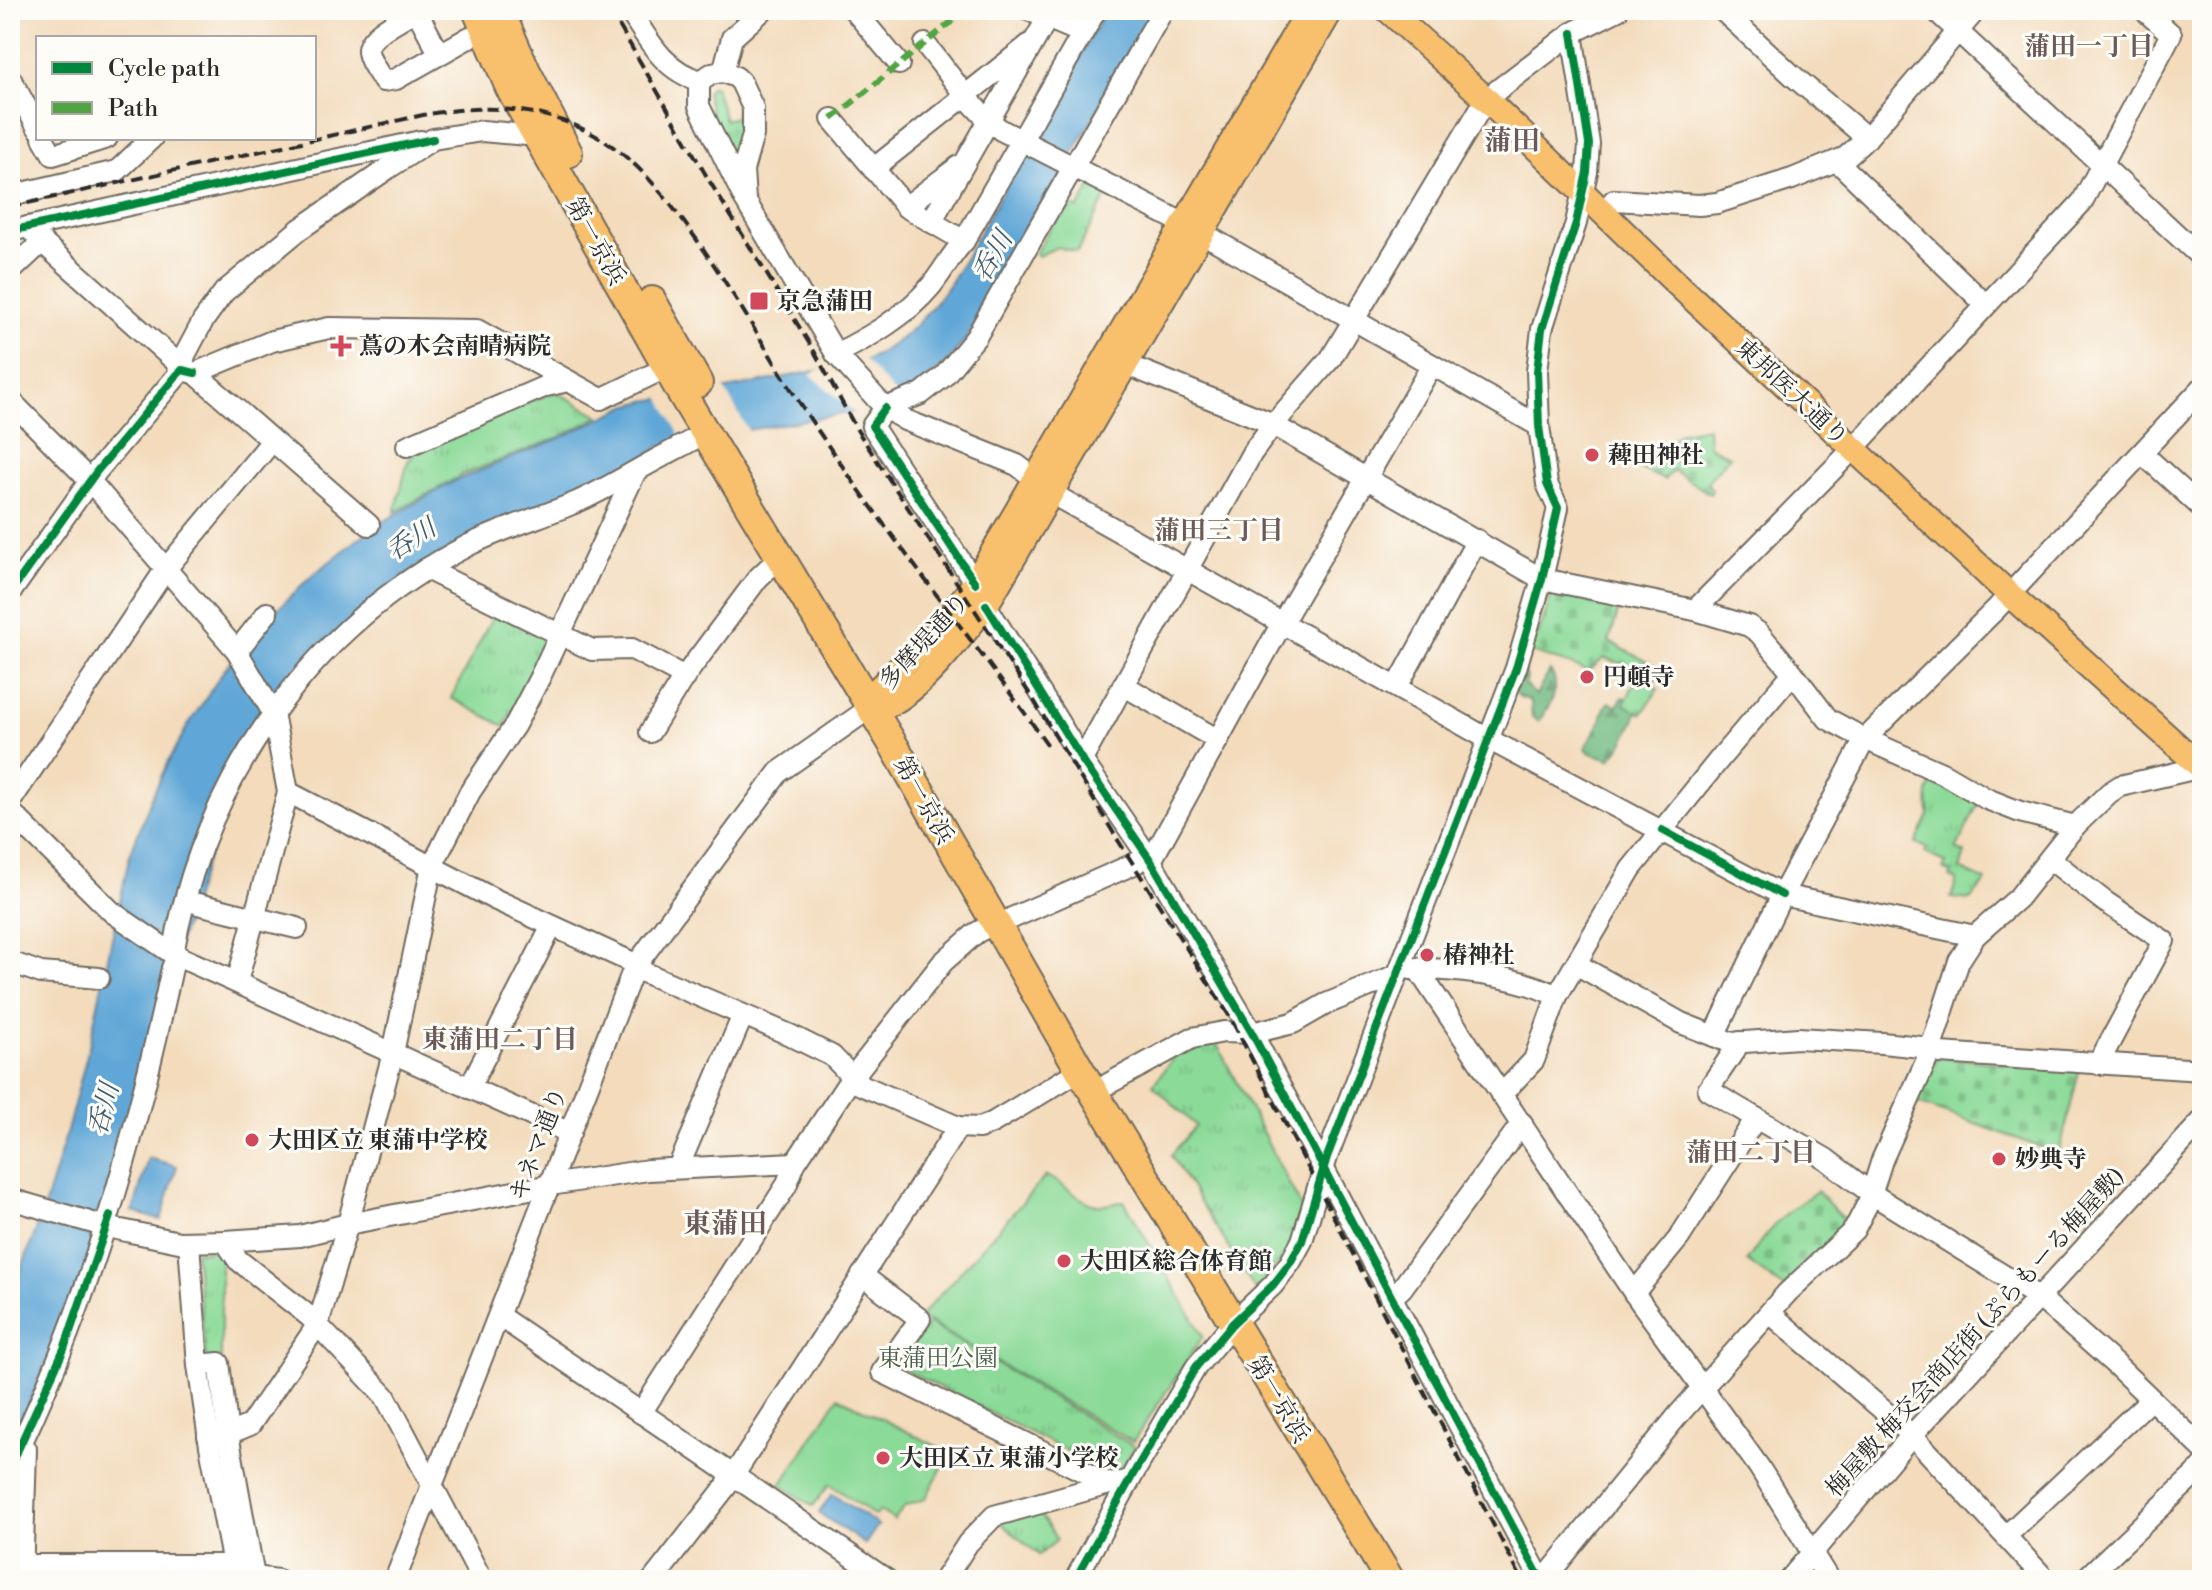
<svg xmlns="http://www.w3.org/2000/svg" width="2212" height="1590" font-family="'Libre Bodoni','Noto Serif JP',serif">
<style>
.grass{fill:url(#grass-tufts);stroke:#5b8262;stroke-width:2}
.forest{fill:url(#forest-firs);stroke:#4e7256;stroke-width:2}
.cemetery{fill:url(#cemetery-stones);stroke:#5b8262;stroke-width:2}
.pitch{fill:#8bda98;stroke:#5b8262;stroke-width:2}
.water{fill:#60a7d7;stroke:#466981;stroke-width:2}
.pier{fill:#f3dbbc}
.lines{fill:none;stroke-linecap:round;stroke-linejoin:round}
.minor-casing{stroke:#71695e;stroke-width:24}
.major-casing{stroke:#71695e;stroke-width:28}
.highway-casing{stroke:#71695e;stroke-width:32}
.minor{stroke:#fff;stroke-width:20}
.major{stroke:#f8bf6c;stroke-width:24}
.highway{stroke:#f8bf6c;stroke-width:28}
.rail{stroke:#2b2b2b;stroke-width:4;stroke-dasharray:12 6;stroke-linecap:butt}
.quiet{stroke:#51a443;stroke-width:6;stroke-dasharray:12 6;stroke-linecap:butt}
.cycleway-casing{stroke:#fdfcf7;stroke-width:13}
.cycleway{stroke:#00873e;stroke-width:8}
.poi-dot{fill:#d1495b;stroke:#fdfcf7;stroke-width:3}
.labels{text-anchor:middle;stroke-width:6;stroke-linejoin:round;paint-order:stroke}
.street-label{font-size:24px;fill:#2b2b2b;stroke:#fdfcf7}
.poi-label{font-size:24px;font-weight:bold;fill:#2b2b2b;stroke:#fdfcf7;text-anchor:start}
.park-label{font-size:24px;fill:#48604c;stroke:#fdfcf7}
.neighbourhood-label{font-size:26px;font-weight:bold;fill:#6c5a58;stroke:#fdfcf7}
.water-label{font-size:26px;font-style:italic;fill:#405d70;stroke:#fdfcf7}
.quarter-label{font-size:28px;font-weight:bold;fill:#6c5a58;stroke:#fdfcf7}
</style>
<defs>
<pattern id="grass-tufts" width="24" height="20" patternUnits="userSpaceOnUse" patternTransform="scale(2)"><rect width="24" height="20" fill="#8bda98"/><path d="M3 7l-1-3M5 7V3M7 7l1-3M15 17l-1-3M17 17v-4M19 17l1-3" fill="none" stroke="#78bb83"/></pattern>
<pattern id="forest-firs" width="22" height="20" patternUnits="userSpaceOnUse" patternTransform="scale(2)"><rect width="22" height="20" fill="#70ba80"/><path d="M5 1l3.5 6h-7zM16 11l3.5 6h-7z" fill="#5c9769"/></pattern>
<pattern id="cemetery-stones" width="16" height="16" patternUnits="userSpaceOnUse" patternTransform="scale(2)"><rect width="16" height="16" fill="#8bda98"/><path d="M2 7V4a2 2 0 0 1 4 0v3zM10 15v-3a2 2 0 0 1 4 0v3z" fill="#78bb83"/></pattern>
</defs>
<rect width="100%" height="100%" fill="#fdfcf7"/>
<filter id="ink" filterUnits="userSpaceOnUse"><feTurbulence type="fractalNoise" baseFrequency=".0125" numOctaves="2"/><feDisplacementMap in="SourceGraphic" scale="16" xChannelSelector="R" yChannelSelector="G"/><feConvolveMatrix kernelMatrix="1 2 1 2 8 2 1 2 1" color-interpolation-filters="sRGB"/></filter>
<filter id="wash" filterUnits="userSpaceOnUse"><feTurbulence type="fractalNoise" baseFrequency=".006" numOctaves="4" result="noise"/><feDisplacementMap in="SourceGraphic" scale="32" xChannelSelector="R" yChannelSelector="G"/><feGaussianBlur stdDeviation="1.8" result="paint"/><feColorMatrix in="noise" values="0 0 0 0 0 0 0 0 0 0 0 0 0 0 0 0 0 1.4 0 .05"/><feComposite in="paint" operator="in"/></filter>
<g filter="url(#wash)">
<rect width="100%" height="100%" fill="#f3dbbc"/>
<g class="grass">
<path d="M731,83C739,99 761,152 729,152L711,113L706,92L711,86L715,87L725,120L736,117L738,101Z"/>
<polygon points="1091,186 1107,195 1077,252 1057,247 1038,256 1035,254 1065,202 1078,209"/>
<polygon points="551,393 562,395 600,416 560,437 462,475 395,512 408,461 418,450"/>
<polygon points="496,610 549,637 550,647 504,726 451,698"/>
<polygon points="1935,777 1981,798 1956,849 1965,853 1960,869 1986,881 1970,900 1951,898 1957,880 1950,877 1952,873 1943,869 1946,863 1925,853 1927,848 1916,843 1929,815 1928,792"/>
<polygon points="1214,1039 1307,1218 1298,1238 1258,1289 1254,1288 1171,1155 1196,1126 1153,1085 1175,1055"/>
<polygon points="221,1250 221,1358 206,1360 195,1252"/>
<polygon points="928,1323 1135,1447 1122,1467 1107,1471 903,1369 900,1362"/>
<polygon points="1034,1505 1057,1540 1039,1555 994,1517"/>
</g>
<g class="forest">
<path d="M1550,671C1563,687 1549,706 1539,721L1532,717L1531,701L1518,696L1514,691L1525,672L1527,678L1525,685L1536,695Z"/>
<path d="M1623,697L1638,707C1635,724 1622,747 1610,759L1590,753L1586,748C1589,737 1596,732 1600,722C1604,713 1602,709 1609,702L1617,706Z"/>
</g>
<g class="cemetery">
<polygon points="1708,427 1709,446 1730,456 1707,482 1712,490 1710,494 1673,470 1664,480 1632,465 1682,432"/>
<polygon points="1554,588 1622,599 1609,642 1660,668 1652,685 1658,689 1642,714 1624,704 1641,670 1604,658 1589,671 1527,651 1535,634 1538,635"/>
<polygon points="1938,1057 2079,1071 2059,1154 1915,1102"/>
<path d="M1817,1191L1849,1225L1784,1288L1747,1261C1769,1227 1783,1214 1817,1191Z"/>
</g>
<g class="pitch">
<path d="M1046,1176C1064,1182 1081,1204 1098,1205C1106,1206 1116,1203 1124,1201L1203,1336L1133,1442L920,1317Z"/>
<polygon points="838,1397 950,1453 925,1499 905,1506 894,1520 880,1511 875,1516 830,1484 813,1506 781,1485"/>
</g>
<g class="water">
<path d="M1106,10H1155L966,339L945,365L912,390L854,412L664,444L620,475L408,576L245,746L163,990L82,1280L10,1447V1299L41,1217L66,1135L88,1051L129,858L151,799L167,764L187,727L224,670L261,626L309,578L372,528L455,481L558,439L627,406L645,401L722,390L864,361C908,341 933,310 958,270Z"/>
<polygon points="148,1158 177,1166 161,1220 133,1212"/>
<polygon points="832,1494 878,1525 865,1544 819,1513"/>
</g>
<g class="pier">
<polygon points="862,357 900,399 857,415 810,374 833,363"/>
<polygon points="724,388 749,432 683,442 660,397"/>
</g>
</g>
<g filter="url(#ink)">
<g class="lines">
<defs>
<g id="minor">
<path d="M629,10C649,41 664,71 701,81"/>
<polyline points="854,10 899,64"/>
<polyline points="1028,10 1082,33"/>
<polyline points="1722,10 1792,75 1867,138"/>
<polyline points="1935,10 2202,258"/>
<path d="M925,44C948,71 972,110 1001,130L1202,233L1539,426"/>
<path d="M439,53L416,10C403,18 367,35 368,51C369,61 378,72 383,81L396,79L470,37"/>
<polyline points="723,72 732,38 763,10"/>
<polyline points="10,78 38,128"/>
<polyline points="832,119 906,207 964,241"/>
<polyline points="43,138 53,155 107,138"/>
<polyline points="1837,161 1986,305"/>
<polyline points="873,169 1030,44"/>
<polyline points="10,196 117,171 152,138"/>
<polyline points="745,200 743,170 753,135 753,108 741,82 736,77 723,72 711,74 701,81 699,87 699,106 745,200 836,354 885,408 905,420 1017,465 1063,500 1282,623 1488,739 1782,895 1975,936"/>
<polyline points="906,207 959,166"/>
<polyline points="1603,213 1614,200 1699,205 1717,203 1792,179 1846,157 1867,138 1976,10"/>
<polyline points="931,222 1047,19"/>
<polyline points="28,227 42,242 174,360 182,370 195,373 369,525"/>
<polyline points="10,231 421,141"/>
<polyline points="10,272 42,242"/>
<path d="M836,354C871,336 905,317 931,286C943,271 951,255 964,241L1096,10"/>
<polyline points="1125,364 1266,421 1542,579 1695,610 1749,626 1759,633 1793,673 1828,719 1865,739 1944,774 1987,799 2020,812 2075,826"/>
<polyline points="195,373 272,341 329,328 477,330 601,399 676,363"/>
<polyline points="10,400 90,481 237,651 273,713 288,792 237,982"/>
<polyline points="407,446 546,386 568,381"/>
<polyline points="2142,453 2202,508"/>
<polyline points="426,569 592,650 632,649 685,677"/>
<polyline points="975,583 872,426 885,408 921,394 944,376 976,337 1163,10"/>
<polyline points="10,593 97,471 182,370 185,355 203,321 224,292 300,229 387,169 433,139 482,131 537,136"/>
<polyline points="986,605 1082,760 1151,861 1252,1033 1541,1580"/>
<polyline points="1695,610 1853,449 2082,202 2171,34 2144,10"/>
<polyline points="237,651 267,613"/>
<polyline points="1123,685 1218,740"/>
<polyline points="1397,687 1477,540"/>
<polyline points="650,732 682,680 758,578 779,558"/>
<polyline points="1082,760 1252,453 1272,426 1331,358 1486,99 1572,33 1618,10"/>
<polyline points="288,792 494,899 629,961 634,968 790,1035 832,1056 859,1084 958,1127 979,1128 992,1123 1080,1070"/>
<polyline points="10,802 165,570 272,441"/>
<polyline points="10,811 112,912 173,954 570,1133"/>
<polyline points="2050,859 2104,901 2164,941 2098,1064"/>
<polyline points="1151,861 1282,623 1432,365"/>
<polyline points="198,904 297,928"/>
<polyline points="1012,918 1136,863"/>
<path d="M173,954C203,780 311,625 469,545C504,528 541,517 577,502C607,489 634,471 663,456C677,448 691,442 705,432"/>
<polyline points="10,962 41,973 99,978"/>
<polyline points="1576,964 1681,1023 1732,1043 1798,1038 1882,1043 1921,1047 1940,1053 2202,1070"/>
<polyline points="1417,968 1634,1293 1759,1467 1829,1580"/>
<path d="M1410,969C1453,968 1519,976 1557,996"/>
<polyline points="1714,1036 1782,895 1865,739 1997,608 2202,388"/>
<polyline points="1740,1042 1708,1090 1826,1159 1872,1194 2040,1298 2119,1368 2202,1448"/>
<polyline points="1108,1084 1192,1038 1224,1032 1252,1033 1293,1023 1326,1004 1394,976"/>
<polyline points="469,1088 552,926"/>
<polyline points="1501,1095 1534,1060 1557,996 1631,869 1722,756 1793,673"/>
<polyline points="678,1168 743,1015"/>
<polyline points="10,1199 107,1227 179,1242 225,1241 300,1236 348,1224 550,1185 648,1170 795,1163"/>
<polyline points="225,1241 238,1260 310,1317 385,1396 482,1580"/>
<polyline points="189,1243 198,1365 210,1446 236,1580"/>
<polyline points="862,1275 920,1319 882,1372 1109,1484 1129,1481"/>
<polyline points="1634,1293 1679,1238 1756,1118"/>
<polyline points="1391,1298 1402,1288 1522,1123"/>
<polyline points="1770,1313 1912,1435 2046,1580"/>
<polyline points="499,1316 887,1580"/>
<polyline points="198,1365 219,1363 228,1434 254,1577"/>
<polyline points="641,1413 786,1186 795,1163 848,1083 943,962 976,933 995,923"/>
<polyline points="208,1436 228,1434 250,1425 318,1324 348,1224 393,1053 432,866 470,792 515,725 540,677 635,473"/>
<polyline points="21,1446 26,1449 22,1580"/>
<path d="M10,1467C88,1309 135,1140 172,968L177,956"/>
<polyline points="2007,1535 2151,1399"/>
<polyline points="10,1565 221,1565 254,1577 278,1580"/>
<polyline points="395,1580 634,968 779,772 870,708"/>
<polyline points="653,1580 728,1484 958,1127"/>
<polyline points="944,1580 968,1543 994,1516 1109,1484"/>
<polyline points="1075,1580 1136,1469 1196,1367 1232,1324 1273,1285 1290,1263 1302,1241 1327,1157 1516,668 1542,579 1558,508 1547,484 1539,426 1537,371 1542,329 1576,223 1587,172 1589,144 1572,33"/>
<polyline points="1544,1580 1679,1414 1787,1293 1854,1230 1869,1201 1882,1160 1928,1057 1959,961 1975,936 2018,898 2075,826 2109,793 2120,786 2202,767"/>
<polyline points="1789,1580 1912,1435 2202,1121"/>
<polyline points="2084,1580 2202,1468"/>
</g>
<g id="major">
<polyline points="1388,10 1486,99 1672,279 2010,595 2202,768"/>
<path d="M870,708C876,707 883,707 889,704C921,690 964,633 986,605L1331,10"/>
<polyline points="870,708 879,688 942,627 975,583 1309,10"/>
</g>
<g id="highway">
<polyline points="477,10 510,88 682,394 894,746 1080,1070 1390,1580"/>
<polyline points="499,10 526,71 568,153"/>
<polyline points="652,301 698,383"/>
</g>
</defs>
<use href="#minor" class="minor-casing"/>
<use href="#major" class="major-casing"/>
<use href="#highway" class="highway-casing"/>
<use href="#minor" class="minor"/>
<use href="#major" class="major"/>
<use href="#highway" class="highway"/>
<g class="rail">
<polyline points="610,10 710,182 814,351 857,430 1035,702 1116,837 1230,1017 1522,1580"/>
<path d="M10,207L423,115C489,103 552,106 609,144C638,164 659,189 680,217C733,286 772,364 821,435C893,542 975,642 1049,747"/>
</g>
<polyline class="quiet" points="832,119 966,10"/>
<defs>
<g id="cycleway">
<polyline points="10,231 433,139"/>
<polyline points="885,408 872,426 975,583"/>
<polyline points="10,593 97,471 177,375 182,370 195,373"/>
<polyline points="986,605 1082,760 1151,861 1252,1033 1541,1580"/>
<polyline points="1662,830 1782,895"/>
<polyline points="10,1467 64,1349 110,1216"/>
<polyline points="1075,1580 1136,1469 1196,1367 1232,1324 1273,1285 1290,1263 1302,1241 1327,1157 1516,668 1542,579 1558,508 1547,484 1539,426 1537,371 1542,329 1576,223 1587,172 1589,144 1572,33"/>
</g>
</defs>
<use href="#cycleway" class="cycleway-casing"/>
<use href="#cycleway" class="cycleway"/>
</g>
</g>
<g class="poi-dot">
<rect x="749" y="291" width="20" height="20" rx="4"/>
<path d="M337 334h8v8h8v8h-8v8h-8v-8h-8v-8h8z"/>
<circle cx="1592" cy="455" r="8"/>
<circle cx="1587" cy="677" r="8"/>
<circle cx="1427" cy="955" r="8"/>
<circle cx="252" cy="1140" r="8"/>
<circle cx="1999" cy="1159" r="8"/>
<circle cx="1064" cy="1261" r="8"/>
<circle cx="883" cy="1458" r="8"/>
</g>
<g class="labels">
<g class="street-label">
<text transform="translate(596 241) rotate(61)" y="8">第一京浜</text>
<text transform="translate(1792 392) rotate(43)" y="8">東邦医大通り</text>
<text transform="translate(924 641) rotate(-48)" y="8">多摩堤通り</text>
<text transform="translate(924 800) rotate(61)" y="8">第一京浜</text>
<text transform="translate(538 1144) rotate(-69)" y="8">キネマ通り</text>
<text transform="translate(1975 1332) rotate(-48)" y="8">梅屋敷 梅交会商店街 (ぷらもーる梅屋敷)</text>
<text transform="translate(1279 1399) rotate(59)" y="8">第一京浜</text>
</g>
<g class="poi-label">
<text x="777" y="309">京急蒲田</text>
<text x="359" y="354">蔦の木会南晴病院</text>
<text x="1608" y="463">薭田神社</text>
<text x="1603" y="685">円頓寺</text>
<text x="1443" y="963">椿神社</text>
<text x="268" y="1148">大田区立 東蒲中学校</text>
<text x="2015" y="1167">妙典寺</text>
<text x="1080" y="1269">大田区総合体育館</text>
<text x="899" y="1466">大田区立 東蒲小学校</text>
</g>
<g class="park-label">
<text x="938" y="1366">東蒲田公園</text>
</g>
<g class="neighbourhood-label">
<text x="2089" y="55">蒲田一丁目</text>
<text x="1219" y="539">蒲田三丁目</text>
<text x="500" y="1048">東蒲田二丁目</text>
<text x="1751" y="1161">蒲田二丁目</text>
</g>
<g class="water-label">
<text transform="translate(992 256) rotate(-60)" y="9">呑川</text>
<text transform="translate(411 539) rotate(-33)" y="9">呑川</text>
<text transform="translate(103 1109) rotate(-75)" y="9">呑川</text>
</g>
<g class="quarter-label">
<text x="1512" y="150">蒲田</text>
<text x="725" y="1233">東蒲田</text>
</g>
</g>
<rect width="2212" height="1590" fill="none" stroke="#fdfcf7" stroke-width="40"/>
<rect x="36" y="36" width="280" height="104" fill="#fdfcf7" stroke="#a9a8a5" stroke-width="2"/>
<rect x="52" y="62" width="40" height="12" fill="#00873e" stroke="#a9a8a5" stroke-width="2"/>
<text x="108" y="76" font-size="24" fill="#2b2b2b">Cycle path</text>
<rect x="52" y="102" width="40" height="12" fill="#51a443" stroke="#a9a8a5" stroke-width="2"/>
<text x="108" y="116" font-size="24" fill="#2b2b2b">Path</text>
</svg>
